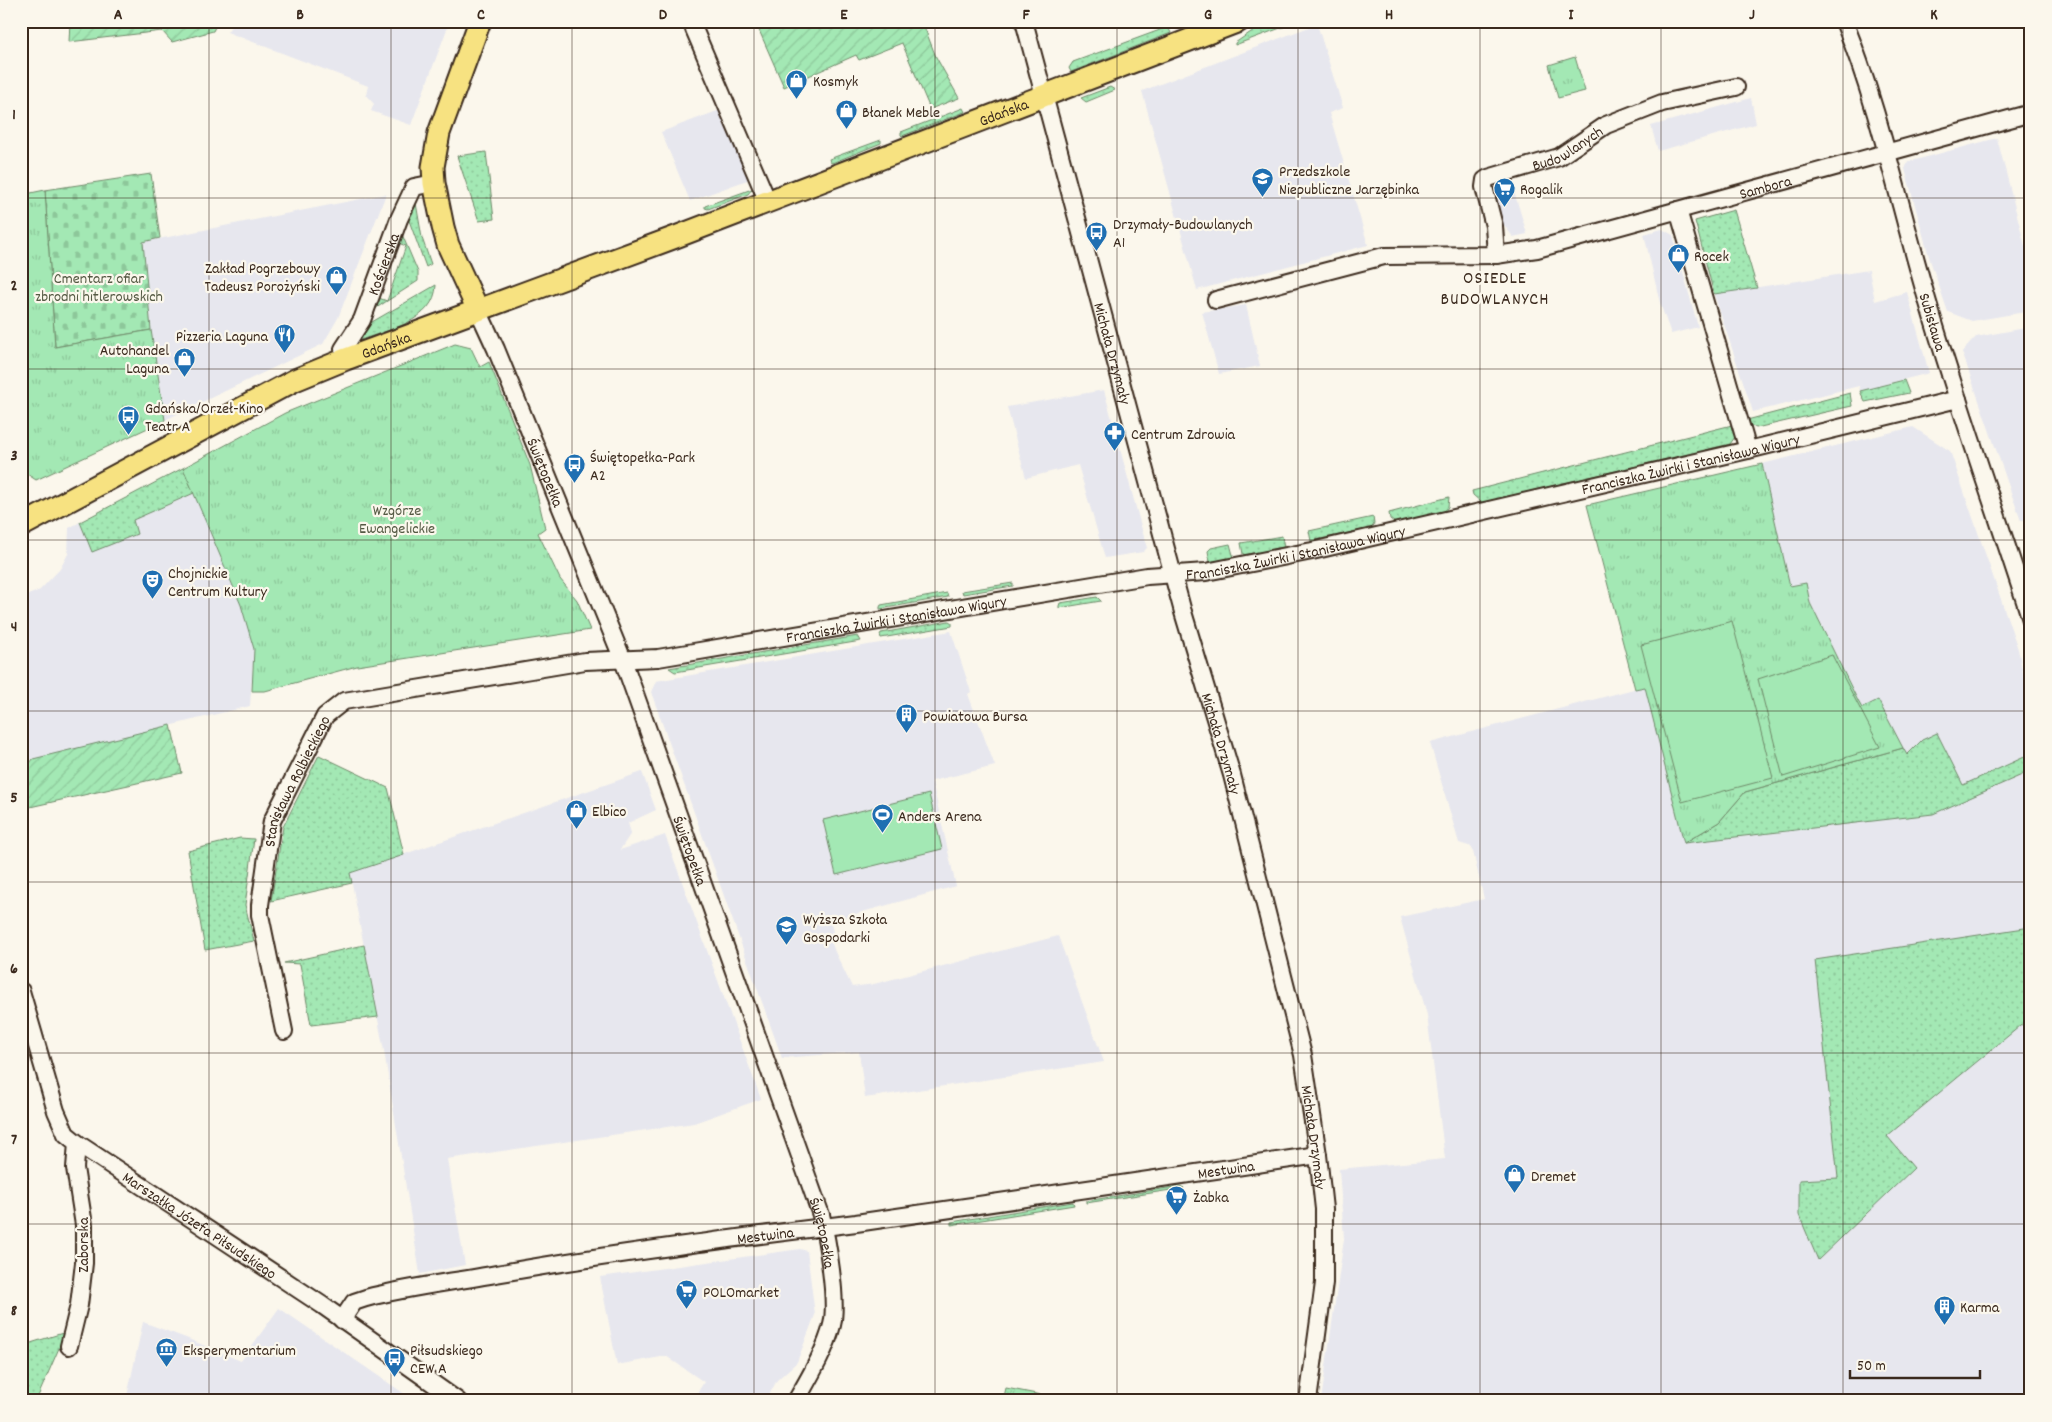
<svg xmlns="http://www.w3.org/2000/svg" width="2052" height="1422" font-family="Dekko,sans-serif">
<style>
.built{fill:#e7e7ee}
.grass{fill:url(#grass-dots);stroke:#6f8969}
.cemetery{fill:url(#cemetery-stones);stroke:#6f8969}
.park{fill:url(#park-tufts);stroke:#6f8969}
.garden{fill:url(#garden-furrows);stroke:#6f8969}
.pitch{fill:#a3e8b4;stroke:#6f8969}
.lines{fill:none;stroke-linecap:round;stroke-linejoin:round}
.minor-casing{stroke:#3b2a1e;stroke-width:20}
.major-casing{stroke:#3b2a1e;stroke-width:25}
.minor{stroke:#fbf7ec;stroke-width:16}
.major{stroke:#f7e281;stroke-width:21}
.grid{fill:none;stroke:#3b2a1e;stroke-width:1;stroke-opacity:0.55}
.labels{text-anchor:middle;stroke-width:4.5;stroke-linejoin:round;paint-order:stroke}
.poi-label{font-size:16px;fill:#3b2a1e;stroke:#fbf7ec;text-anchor:start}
.street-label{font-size:16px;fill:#3b2a1e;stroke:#fbf7ec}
.park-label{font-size:16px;fill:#555a44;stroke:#fbf7ec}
.neighbourhood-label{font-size:18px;letter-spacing:1px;fill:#3b2a1e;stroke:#fbf7ec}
.neatline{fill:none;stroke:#3b2a1e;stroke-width:2}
.grid-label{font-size:16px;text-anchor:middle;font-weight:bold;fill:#3b2a1e}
</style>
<defs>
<pattern id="grass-dots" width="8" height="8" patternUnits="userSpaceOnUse" patternTransform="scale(1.25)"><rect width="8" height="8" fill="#a3e8b4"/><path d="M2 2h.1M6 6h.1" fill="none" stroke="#8dc79a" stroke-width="1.8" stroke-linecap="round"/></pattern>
<pattern id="cemetery-stones" width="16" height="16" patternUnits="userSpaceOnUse" patternTransform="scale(1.25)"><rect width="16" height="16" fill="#a3e8b4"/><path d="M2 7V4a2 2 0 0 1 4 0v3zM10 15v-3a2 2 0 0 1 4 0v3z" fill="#8dc79a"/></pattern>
<pattern id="park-tufts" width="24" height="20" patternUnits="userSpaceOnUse" patternTransform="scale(1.25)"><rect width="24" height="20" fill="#a3e8b4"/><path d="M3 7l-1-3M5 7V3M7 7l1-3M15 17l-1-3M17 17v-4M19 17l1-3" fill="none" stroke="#8dc79a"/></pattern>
<pattern id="garden-furrows" width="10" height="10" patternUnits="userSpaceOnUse" patternTransform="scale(1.25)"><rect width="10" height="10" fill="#a3e8b4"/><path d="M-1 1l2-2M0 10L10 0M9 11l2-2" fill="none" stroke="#8dc79a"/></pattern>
</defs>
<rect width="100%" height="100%" fill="#fbf7ec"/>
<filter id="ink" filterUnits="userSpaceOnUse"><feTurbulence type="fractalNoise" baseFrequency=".02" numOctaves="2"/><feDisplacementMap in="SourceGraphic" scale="10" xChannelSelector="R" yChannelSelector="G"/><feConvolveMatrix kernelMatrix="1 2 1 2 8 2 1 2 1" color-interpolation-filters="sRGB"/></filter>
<g filter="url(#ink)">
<g class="built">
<polygon points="235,21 450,21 411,125 371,111 374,104 366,95 368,86 227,32"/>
<polygon points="1317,24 1343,108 1329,113 1368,245 1197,290 1142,91"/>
<polygon points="1751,98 1756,124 1658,151 1651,126"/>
<polygon points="720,110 750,179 690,201 661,132"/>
<polygon points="1997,138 2025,246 2031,246 2031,311 1972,321 1948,312 1930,260 1905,169 1908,162"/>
<polygon points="1512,185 1527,234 1513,237 1501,221 1496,198 1498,189"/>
<polygon points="386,194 338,318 323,344 165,420 151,330 143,242"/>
<polygon points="1662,229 1673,235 1698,327 1671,334 1660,303 1644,234"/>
<polygon points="1869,270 1875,301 1907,292 1929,373 1860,391 1859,386 1753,412 1714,294"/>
<polygon points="1246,305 1260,366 1219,374 1202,312"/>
<polygon points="2031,327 2031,520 2021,521 1962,352 1976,337"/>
<polygon points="1104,390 1147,548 1143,552 1105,558 1078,465 1026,478 1007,407"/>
<polygon points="1913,427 1950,451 2018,649 2031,711 2031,754 1963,785 1937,733 1922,740 1906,755 1878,701 1862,708 1810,603 1806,583 1790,586 1762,464"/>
<polygon points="194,493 241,605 254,649 250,706 21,762 21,598 40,590 60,569 68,554 69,528 80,522 92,551 132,520"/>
<polygon points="951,631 971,692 968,694 995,766 932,781 956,886 830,921 835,938 831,941 835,952 852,987 874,984 1058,936 1104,1062 865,1098 859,1052 782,1058 651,692 656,681"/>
<polygon points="1645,686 1685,843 1933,814 2031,771 2031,927 1816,960 1838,1179 1799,1181 1799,1215 1818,1259 1887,1136 2031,1017 2031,1401 1321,1401 1344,1239 1339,1169 1445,1159 1427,1015 1400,917 1484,899 1472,847 1459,843 1430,743"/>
<polygon points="642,772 656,810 628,823 631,833 620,850 665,835 761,1099 694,1123 447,1159 465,1265 420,1274 384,1051 350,873"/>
<polygon points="800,1249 807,1251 815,1315 797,1362 777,1380 766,1401 692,1401 704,1382 666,1356 617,1365 600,1277"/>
<polygon points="279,1308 415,1401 126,1401 143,1322 186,1338 241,1361"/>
</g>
<g class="grass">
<polygon points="1279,21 1290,21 1291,24 1235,45 1235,43 1251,32"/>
<polygon points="1168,27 1171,33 1071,72 1069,68 1073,62"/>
<polygon points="1110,87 1115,90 1086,102 1081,98"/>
<polygon points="963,108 965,112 902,136 901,135 901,132"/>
<polygon points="881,140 881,143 832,163 830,162 829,159"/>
<polygon points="486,152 494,219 479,221 457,156"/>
<polygon points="752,189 748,194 708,209 705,208 705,206"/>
<polygon points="412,202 416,203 422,238 431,264 426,267 407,215"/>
<polygon points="1734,210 1757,288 1714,294 1695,221"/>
<polygon points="401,232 418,272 418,281 370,312 376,297 387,301 406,246 396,242"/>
<path d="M436,285C435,322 386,330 358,341L356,339L365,326Z"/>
<polygon points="1904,380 1909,393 1865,402 1860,391"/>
<polygon points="1850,393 1852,406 1756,428 1748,424 1747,420"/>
<polygon points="1732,425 1735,437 1730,444 1484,502 1481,502 1473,495 1472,491"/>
<polygon points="183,468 194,493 133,520 137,534 92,552 80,522"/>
<polygon points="1449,497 1448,507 1445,511 1395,523 1390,519 1389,513"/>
<polygon points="1373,517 1374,524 1372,528 1311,541 1309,531"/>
<polygon points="1282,536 1284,547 1246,555 1243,554 1241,543"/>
<polygon points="1230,544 1233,555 1231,558 1210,562 1208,551 1211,548"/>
<polygon points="1013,583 1013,586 963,594 962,591"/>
<polygon points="947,593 948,597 880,609 880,607 881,605"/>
<polygon points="1097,597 1101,601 1059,608 1059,606 1060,603"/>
<polygon points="949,621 952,623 952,626 881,638 880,635 881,633"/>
<polygon points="858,636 861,641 675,672 669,668"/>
<polygon points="1937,733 1963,785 2031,754 2031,771 1933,814 1684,843 1719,822 1745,792 1903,748 1907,755 1922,740"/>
<polygon points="319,755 388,788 404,855 350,873 352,883 271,901 283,827"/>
<polygon points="240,838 254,839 245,905 254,941 205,950 188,851"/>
<polygon points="2031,927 2031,1017 1887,1136 1914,1168 1818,1260 1799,1215 1799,1180 1838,1178 1815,960"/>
<polygon points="364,945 378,1017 311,1025 300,964 284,963"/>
<polygon points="1180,1186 1184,1188 1086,1203 1086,1201"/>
<polygon points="1073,1202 1074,1205 951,1225 951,1222"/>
<polygon points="66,1332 36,1401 21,1401 21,1346"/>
</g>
<polygon class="cemetery" points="151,174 160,238 143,242 151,330 55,347 45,190"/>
<g class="park">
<polygon points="1575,57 1585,91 1558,98 1549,65"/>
<polygon points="45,190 55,347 151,330 165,420 36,480 24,472 25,299 21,195"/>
<polygon points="455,344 471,348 480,367 489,362 530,465 545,528 538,533 560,579 577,600 590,630 357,666 265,691 252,691 254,649 241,605 183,468 285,413"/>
<polygon points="1762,464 1790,586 1806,583 1810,603 1858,701 1862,708 1878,700 1903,748 1745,792 1719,822 1684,843 1645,687 1635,689 1587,505"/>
<polygon points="1006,1388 1047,1396 1046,1401 1003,1401"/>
</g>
<g class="garden">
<polygon points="70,21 218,21 213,31 172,42 162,31 69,42"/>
<polygon points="755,21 922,21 936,57 959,98 930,109 902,43 859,60 856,55 784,87"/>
<polygon points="171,725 182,773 21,809 21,775 33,759"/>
</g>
<g class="pitch">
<polygon points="1732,621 1773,778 1682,802 1641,645"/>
<polygon points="1832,655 1880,747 1783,777 1758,679"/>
<polygon points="929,794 942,849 836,875 823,820"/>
</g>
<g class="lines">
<defs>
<g id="minor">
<path id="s1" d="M1024,21L1183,612L1232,775L1303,1055L1318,1155L1324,1209V1283L1308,1401"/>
<path id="s2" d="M1844,21C1878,106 1897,195 1922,282C1954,396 1995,507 2031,620"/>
<polyline points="694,29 768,202"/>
<polyline points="1678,210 1748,450"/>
<path id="s3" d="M1496,255L1537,249L2031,113"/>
<path id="s4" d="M1216,300L1384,256L1496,255L1494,226L1484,187L1485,180L1488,178L1559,157L1606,125L1662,103L1736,87"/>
<path id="s5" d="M478,310L496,349L623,660L821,1215C827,1239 838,1301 832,1325C826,1350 809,1378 796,1401"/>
<path id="s6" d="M346,359L343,349L362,320L399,219L414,187L434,183"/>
<path id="s7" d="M21,991L56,1111L66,1134L77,1143L322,1305L458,1401"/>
<path id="s8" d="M284,1031L260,915V905L272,821L325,716L344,701L585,661L658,658L1147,576L1206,572L1312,551L1748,450L1958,399"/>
<path id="s9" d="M342,1320L354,1302L366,1298C408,1287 453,1282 496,1274C615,1253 735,1238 856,1223L1318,1155"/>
<polyline points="69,1346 79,1305 84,1263 84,1225 75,1168 77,1143"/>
</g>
<g id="major">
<polyline points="478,310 448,245 443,227 434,183 433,167 439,133 480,21"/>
<path id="s10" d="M21,526L295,380L346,359L673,238L1239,21"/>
</g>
</defs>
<use href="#minor" class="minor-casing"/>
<use href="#major" class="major-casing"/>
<use href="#minor" class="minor"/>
<use href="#major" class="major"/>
</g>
</g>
<path class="grid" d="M209,21V1401M391,21V1401M572,21V1401M754,21V1401M935,21V1401M1117,21V1401M1298,21V1401M1480,21V1401M1661,21V1401M1843,21V1401M21,198H2031M21,369H2031M21,540H2031M21,711H2031M21,882H2031M21,1053H2031M21,1224H2031"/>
<defs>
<symbol id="shop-pin" viewBox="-11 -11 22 30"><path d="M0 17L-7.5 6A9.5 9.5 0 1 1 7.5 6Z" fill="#1f6fb2" stroke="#fbf7ec"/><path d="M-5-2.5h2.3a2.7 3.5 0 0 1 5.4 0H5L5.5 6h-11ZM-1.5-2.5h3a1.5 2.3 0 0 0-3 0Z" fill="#fff"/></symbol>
<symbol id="school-pin" viewBox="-11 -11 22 30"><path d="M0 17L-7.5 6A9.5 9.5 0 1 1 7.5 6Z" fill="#1f6fb2" stroke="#fbf7ec"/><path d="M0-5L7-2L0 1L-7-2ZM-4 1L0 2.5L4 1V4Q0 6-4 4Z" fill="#fff"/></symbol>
<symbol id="supermarket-pin" viewBox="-11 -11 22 30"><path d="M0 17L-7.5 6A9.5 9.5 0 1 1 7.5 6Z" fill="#1f6fb2" stroke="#fbf7ec"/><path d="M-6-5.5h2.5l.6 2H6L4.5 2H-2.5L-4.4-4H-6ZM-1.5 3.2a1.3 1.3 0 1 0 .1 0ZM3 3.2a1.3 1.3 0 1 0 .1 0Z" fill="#fff"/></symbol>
<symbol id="bus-pin" viewBox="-11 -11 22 30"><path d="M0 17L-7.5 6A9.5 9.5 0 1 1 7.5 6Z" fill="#1f6fb2" stroke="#fbf7ec"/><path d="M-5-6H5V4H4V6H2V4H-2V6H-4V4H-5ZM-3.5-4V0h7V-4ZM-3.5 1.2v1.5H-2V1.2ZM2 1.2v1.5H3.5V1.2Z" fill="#fff"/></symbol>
<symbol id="restaurant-pin" viewBox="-11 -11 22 30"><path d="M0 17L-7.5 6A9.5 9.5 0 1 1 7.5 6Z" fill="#1f6fb2" stroke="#fbf7ec"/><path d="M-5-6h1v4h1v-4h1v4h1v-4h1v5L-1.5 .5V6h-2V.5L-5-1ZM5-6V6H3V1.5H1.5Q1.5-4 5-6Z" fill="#fff"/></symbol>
<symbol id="pharmacy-pin" viewBox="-11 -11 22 30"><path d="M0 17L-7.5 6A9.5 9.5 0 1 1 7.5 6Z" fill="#1f6fb2" stroke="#fbf7ec"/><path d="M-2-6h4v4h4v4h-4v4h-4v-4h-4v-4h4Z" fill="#fff"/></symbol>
<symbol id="theatre-pin" viewBox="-11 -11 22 30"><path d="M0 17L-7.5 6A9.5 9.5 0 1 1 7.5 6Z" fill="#1f6fb2" stroke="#fbf7ec"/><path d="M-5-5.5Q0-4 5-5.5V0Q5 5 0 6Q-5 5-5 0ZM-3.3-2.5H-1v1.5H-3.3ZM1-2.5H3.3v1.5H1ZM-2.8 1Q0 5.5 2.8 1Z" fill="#fff"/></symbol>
<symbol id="building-pin" viewBox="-11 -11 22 30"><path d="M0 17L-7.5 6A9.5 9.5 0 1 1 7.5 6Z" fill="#1f6fb2" stroke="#fbf7ec"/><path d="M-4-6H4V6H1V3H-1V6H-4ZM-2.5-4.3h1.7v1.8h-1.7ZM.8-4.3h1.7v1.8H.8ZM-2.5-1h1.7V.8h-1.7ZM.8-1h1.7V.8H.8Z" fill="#fff"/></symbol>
<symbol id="stadium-pin" viewBox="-11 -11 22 30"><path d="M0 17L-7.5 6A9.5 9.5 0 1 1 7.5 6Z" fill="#1f6fb2" stroke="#fbf7ec"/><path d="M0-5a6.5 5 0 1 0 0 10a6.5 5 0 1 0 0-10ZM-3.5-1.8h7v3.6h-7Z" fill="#fff"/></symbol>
<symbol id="university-pin" viewBox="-11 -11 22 30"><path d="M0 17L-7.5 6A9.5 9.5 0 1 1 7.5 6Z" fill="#1f6fb2" stroke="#fbf7ec"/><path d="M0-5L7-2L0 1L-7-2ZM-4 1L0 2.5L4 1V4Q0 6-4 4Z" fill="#fff"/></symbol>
<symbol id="museum-pin" viewBox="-11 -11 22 30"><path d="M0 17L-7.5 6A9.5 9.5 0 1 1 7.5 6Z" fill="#1f6fb2" stroke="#fbf7ec"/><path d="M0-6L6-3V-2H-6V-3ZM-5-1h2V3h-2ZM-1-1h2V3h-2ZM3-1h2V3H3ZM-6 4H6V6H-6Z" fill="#fff"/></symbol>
</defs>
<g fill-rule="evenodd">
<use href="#shop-pin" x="784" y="68" width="25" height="34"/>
<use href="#shop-pin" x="834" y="98" width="25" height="34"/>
<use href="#school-pin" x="1250" y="166" width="25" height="34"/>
<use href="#supermarket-pin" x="1492" y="176" width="25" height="34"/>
<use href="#bus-pin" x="1084" y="220" width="25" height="34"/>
<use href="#shop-pin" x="1666" y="242" width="25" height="34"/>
<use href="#shop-pin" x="324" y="264" width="25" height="34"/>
<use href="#restaurant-pin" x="272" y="322" width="25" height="34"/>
<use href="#shop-pin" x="172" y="346" width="25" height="34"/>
<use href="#bus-pin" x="116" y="404" width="25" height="34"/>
<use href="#pharmacy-pin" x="1102" y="420" width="25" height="34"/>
<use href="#bus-pin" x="562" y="452" width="25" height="34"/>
<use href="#theatre-pin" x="140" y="568" width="25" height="34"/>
<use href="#building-pin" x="894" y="702" width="25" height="34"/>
<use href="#shop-pin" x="564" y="798" width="25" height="34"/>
<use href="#stadium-pin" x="870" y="802" width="25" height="34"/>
<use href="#university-pin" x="774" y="914" width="25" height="34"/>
<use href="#shop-pin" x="1502" y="1162" width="25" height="34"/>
<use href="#supermarket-pin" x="1164" y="1184" width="25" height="34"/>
<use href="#supermarket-pin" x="674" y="1278" width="25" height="34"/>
<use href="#building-pin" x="1932" y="1294" width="25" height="34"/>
<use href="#museum-pin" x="154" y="1336" width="25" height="34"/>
<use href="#bus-pin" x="382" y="1346" width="25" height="34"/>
</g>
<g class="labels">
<g class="poi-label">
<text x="813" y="86">Kosmyk</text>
<text x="862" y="117">Błanek Meble</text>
<text x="1279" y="176">Przedszkole<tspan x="1279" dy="18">Niepubliczne Jarzębinka</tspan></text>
<text x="1520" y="194">Rogalik</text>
<text x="1113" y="229">Drzymały-Budowlanych<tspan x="1113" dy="18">A1</tspan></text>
<text x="1694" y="261">Rocek</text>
<text x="320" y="273" text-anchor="end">Zakład Pogrzebowy<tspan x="320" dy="18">Tadeusz Porożyński</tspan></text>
<text x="268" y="341" text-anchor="end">Pizzeria Laguna</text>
<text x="169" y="355" text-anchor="end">Autohandel<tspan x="169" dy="18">Laguna</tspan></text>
<text x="145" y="413">Gdańska/Orzeł-Kino<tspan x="145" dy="18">Teatr A</tspan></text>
<text x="1131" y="439">Centrum Zdrowia</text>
<text x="590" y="462">Świętopełka-Park<tspan x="590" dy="18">A2</tspan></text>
<text x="168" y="578">Chojnickie<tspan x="168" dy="18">Centrum Kultury</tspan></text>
<text x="923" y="721">Powiatowa Bursa</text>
<text x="592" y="816">Elbico</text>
<text x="898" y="821">Anders Arena</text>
<text x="803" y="924">Wyższa Szkoła<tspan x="803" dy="18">Gospodarki</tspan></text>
<text x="1531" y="1181">Dremet</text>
<text x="1193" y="1202">Żabka</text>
<text x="703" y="1297">POLOmarket</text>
<text x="1960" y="1312">Karma</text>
<text x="183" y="1355">Eksperymentarium</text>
<text x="410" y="1355">Piłsudskiego<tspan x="410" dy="18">CEW A</tspan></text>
</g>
<g class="street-label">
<text dy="6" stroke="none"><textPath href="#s10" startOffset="1068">Gdańska</textPath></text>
<text dy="6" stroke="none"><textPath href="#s4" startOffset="451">Budowlanych</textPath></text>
<text dy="6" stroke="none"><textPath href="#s3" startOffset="278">Sambora</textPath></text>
<text dy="6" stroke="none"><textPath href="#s6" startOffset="105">Kościerska</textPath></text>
<text dy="6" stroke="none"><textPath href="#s2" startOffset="314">Subisława</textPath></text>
<text dy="6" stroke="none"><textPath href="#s10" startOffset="408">Gdańska</textPath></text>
<text dy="6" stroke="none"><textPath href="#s1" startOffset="344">Michała Drzymały</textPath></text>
<text dy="6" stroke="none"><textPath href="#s8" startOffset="1724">Franciszka Żwirki i Stanisława Wigury</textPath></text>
<text dy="6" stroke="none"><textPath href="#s5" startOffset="176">Świętopełka</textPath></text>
<text dy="6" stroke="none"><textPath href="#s8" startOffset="1319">Franciszka Żwirki i Stanisława Wigury</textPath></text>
<text dy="6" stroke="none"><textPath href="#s8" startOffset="914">Franciszka Żwirki i Stanisława Wigury</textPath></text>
<text dy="6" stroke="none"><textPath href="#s1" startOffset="749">Michała Drzymały</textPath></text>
<text dy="6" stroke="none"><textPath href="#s8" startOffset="259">Stanisława Rolbieckiego</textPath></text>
<text dy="6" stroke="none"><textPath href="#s5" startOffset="581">Świętopełka</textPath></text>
<text dy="6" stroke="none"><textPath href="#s1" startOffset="1154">Michała Drzymały</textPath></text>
<text dy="6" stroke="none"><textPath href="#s9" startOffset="904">Mestwina</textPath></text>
<text dy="6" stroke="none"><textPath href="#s7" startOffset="312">Marszałka Józefa Piłsudskiego</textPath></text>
<text dy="6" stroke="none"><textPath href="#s9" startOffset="439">Mestwina</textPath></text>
<text dy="6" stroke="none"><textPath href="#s5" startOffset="986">Świętopełka</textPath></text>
<text transform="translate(82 1245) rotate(-90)" y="6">Zaborska</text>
</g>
<g class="park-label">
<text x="99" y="283">Cmentarz ofiar<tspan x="99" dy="18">zbrodni hitlerowskich</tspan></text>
<text x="397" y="515">Wzgórze<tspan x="397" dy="18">Ewangelickie</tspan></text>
</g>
<g class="neighbourhood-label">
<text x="1495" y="283">OSIEDLE<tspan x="1495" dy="21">BUDOWLANYCH</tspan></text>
</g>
</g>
<rect width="2052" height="1422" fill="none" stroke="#fbf7ec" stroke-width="55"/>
<path d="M1850 1370v8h130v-8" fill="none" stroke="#3b2a1e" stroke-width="2.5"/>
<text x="1857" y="1370" font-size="15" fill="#3b2a1e" stroke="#fbf7ec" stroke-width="4" paint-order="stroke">50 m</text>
<rect x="28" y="28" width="1996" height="1366" class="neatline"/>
<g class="grid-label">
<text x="118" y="19">A</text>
<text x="300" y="19">B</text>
<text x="481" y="19">C</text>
<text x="663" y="19">D</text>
<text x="844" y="19">E</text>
<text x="1026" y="19">F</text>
<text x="1208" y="19">G</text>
<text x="1389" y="19">H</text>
<text x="1571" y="19">I</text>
<text x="1752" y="19">J</text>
<text x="1934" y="19">K</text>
<text x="14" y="119">1</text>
<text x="14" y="290">2</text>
<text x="14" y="460">3</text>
<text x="14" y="631">4</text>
<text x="14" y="802">5</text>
<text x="14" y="973">6</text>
<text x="14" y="1144">7</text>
<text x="14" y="1315">8</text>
</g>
</svg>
